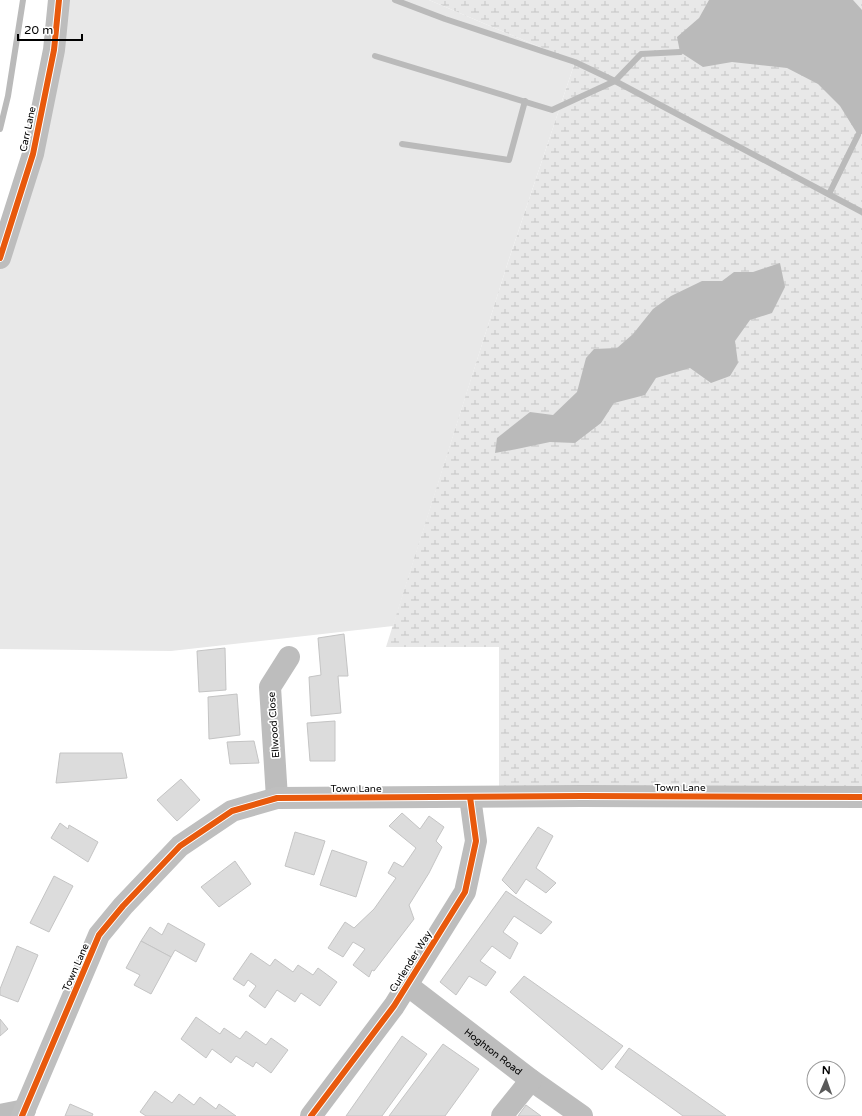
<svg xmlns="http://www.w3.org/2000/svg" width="862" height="1116" font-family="'Varela Round',sans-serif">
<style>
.grass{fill:#e8e8e8}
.wetland{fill:url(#wetland-marsh)}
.water{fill:#bababa}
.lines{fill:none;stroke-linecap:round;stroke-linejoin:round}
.stream{stroke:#bababa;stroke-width:6}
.building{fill:#dcdcdc;stroke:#c4c4c4}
.street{stroke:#bdbdbd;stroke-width:22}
.secondary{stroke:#bfbfbf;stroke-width:22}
.cycleway-casing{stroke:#fff;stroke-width:8}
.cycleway{stroke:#e8590c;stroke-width:6}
.labels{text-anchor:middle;stroke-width:3.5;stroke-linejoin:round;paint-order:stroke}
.street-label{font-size:10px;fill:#000;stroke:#fff}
</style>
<defs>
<pattern id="wetland-marsh" width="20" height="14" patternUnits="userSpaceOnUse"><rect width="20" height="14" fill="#e8e8e8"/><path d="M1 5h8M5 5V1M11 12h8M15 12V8" fill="none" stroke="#c5c5c5"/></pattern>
</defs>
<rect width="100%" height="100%" fill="#fff"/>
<polygon class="grass" points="59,0 429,0 575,62 508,262 393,626 171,651 0,649 0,258"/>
<polygon class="wetland" points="429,0 862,0 862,795 499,797 499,647 386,647 508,262 575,62"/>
<g class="water">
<polygon points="709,0 853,0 862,10 862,134 858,135 840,106 818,84 787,68 732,62 703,67 680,52 677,37 699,18"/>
<polygon points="780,263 785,287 772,313 750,320 735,341 738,363 730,376 711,383 690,368 656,378 645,395 614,403 601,423 575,443 550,442 517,449 495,453 497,438 530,412 553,415 577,392 586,358 594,349 617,348 633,334 653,309 671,296 702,281 722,281 734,272 753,272"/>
</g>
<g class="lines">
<g class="stream">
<polyline points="395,0 445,19 575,62 615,81 862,212"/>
<polyline points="375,56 552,110 615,81 641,54 680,52"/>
<polyline points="0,129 8,96 23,0"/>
<polyline points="402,144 509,160 525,101"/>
<polyline points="829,194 858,135"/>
</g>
</g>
<g class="building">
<polygon points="344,634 348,676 338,676 341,713 311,716 309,677 321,675 318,638"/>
<polygon points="225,648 226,690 199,692 197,651"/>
<polygon points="237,694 240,735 209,739 208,697"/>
<polygon points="335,721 335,761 310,761 307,723"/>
<polygon points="254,741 259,763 230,764 227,742"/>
<polygon points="60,753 122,753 127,778 56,783"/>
<polygon points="181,779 200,800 177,821 157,800"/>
<polygon points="402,813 420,829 429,816 444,827 436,841 442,847 429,873 409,905 414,919 374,971 372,970 369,977 353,965 365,949 353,942 343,957 328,948 345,922 354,928 374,909 396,878 388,873 394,862 403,867 416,848 389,826"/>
<polygon points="60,823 68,829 69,825 98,842 88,862 51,838"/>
<polygon points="538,827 553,836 536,868 556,883 546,893 526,879 516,894 502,880"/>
<polygon points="295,832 325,841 314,875 285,866"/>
<polygon points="332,850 367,862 356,897 320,885"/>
<polygon points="235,861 251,884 219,907 201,887"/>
<polygon points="54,876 73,886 49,932 30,923"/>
<polygon points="506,891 552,922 541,934 514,916 503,932 518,943 510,959 492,946 480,961 496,972 486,986 469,976 456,995 440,982"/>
<polygon points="168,923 205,944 196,962 175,950 171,957 141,941 150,927 162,935"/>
<polygon points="141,941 171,957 151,994 134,985 140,975 126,968"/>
<polygon points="17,946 38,955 18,1002 0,995 0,989"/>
<polygon points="251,953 270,966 275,959 293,972 298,965 313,975 318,968 337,982 320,1006 301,993 295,1002 277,990 265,1008 249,996 256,986 248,980 244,986 233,979"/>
<polygon points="524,976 623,1046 602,1070 510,992"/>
<polygon points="196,1017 220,1034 224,1028 240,1039 246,1031 266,1045 271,1038 288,1050 271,1073 256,1062 253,1067 236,1056 231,1063 212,1049 206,1058 181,1039"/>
<polygon points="0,1019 8,1029 0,1036"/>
<polygon points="402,1036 427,1054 382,1116 346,1116"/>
<polygon points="443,1044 479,1069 445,1116 389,1116"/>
<polygon points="629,1048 726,1116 683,1116 615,1067"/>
<polygon points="155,1091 172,1103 179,1094 194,1105 200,1097 216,1109 219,1104 236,1116 146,1116 140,1112"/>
<polygon points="70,1104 93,1114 92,1116 65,1116"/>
<polygon points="526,1105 541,1116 518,1116"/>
</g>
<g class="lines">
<g class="street">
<polyline points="0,258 33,154 54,50 59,0"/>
<polyline points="277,798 270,687 289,657"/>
<path id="s1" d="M407,985L531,1080L582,1116"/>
<polyline points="0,1115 25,1110"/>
<polyline points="311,1116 394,1006 465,892 476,841 470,797"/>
<polyline points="502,1116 531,1080"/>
</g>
<polyline class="secondary" points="22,1116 99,935 123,906 180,846 232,811 277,798 582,796 862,797"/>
<defs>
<g id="cycleway">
<polyline points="0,258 33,154 54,50 59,0"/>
<polyline points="22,1116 99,935 123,906 180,846 232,811 277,798 582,796 862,797"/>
<polyline points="311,1116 394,1006 465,892 476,841 470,797"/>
</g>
</defs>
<use href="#cycleway" class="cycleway-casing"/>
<use href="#cycleway" class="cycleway"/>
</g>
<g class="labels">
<g class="street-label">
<text transform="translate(27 129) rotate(-78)" y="4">Carr Lane</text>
<text transform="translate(273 725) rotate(-94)" y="4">Ellwood Close</text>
<text x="680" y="791">Town Lane</text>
<text x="356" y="792">Town Lane</text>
<text transform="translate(410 961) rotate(-58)" y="4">Curlender Way</text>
<text transform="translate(75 967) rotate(-66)" y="4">Town Lane</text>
<text dy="4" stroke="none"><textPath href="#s1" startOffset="109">Hoghton Road</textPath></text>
</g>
</g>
<g transform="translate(826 1080) rotate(2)"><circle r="19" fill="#ffffff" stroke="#999999"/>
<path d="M0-3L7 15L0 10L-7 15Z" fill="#595959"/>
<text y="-6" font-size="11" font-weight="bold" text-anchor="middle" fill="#000000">N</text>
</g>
<path d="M18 34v6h64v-6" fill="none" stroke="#000000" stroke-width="2"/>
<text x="24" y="34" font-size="12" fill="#000000" stroke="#ffffff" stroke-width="3" paint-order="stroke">20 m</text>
</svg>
